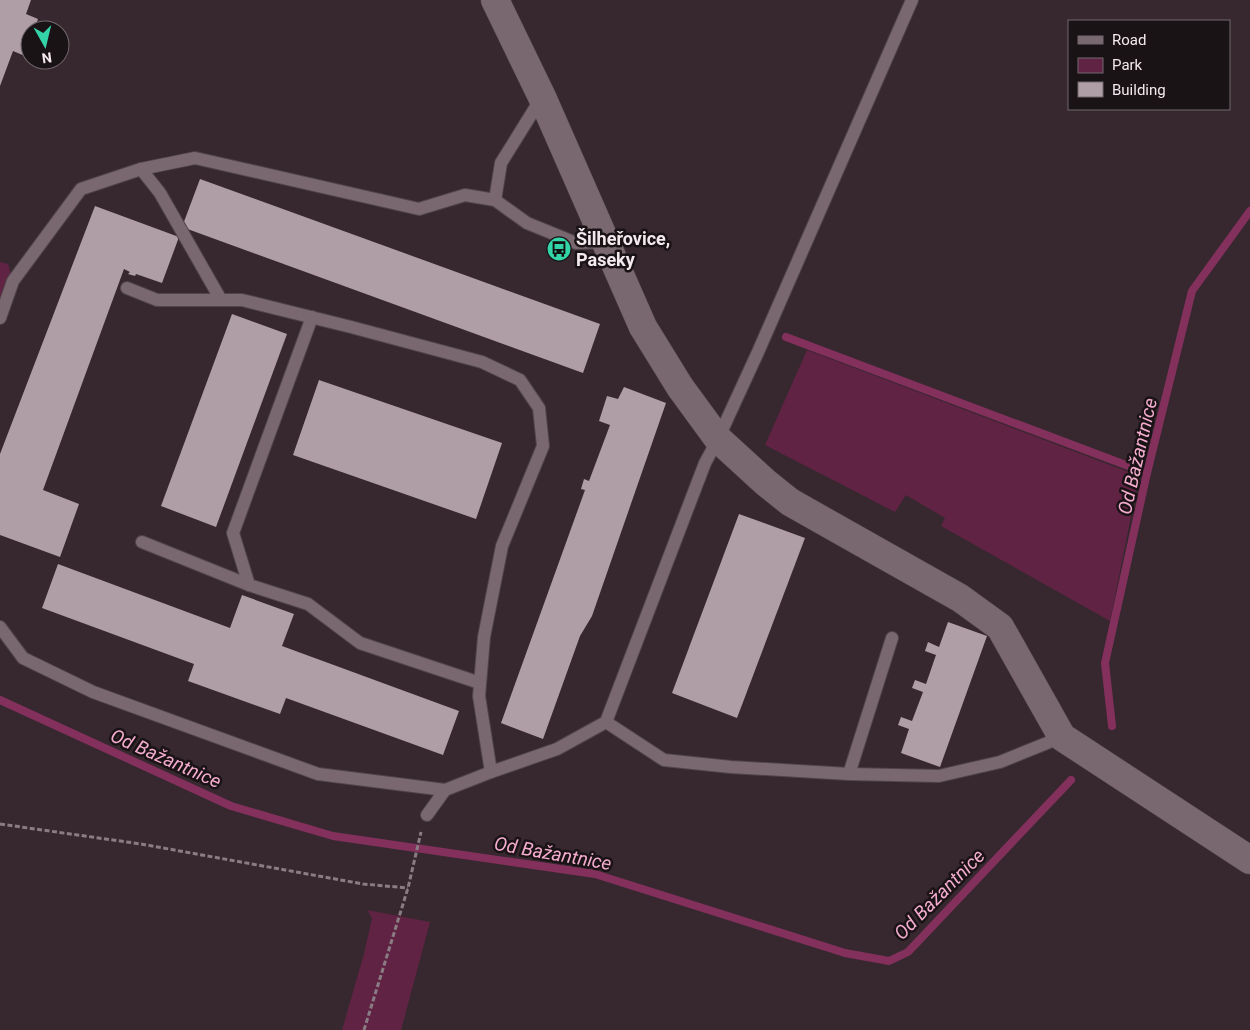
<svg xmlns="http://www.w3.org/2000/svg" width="1250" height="1030" font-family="Roboto,sans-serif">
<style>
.green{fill:#602344}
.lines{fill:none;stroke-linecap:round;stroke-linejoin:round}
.stream{stroke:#83305d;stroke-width:8}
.building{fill:#b09ea6}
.service-casing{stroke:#51454b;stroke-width:14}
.tertiary-casing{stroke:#51454b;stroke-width:29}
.path{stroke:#897c82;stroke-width:3;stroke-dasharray:5 2.5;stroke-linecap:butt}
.service{stroke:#79686f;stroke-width:12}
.tertiary{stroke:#79686f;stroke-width:28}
.labels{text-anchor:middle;stroke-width:5;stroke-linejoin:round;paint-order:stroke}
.poi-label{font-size:18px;font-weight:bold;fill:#f3e9ee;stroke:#1a1316;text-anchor:start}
.water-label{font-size:19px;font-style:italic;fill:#f4acce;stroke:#1a1316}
</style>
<rect width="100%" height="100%" fill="#37282f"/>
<g class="green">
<polygon points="0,262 8,264 13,281 0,318"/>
<polygon points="807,350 1139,476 1110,621 941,526 945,518 906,495 895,512 765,445"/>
<polygon points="367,910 430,922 401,1030 342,1030 364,954 372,918"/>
</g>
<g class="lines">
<g class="stream">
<polyline points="786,337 1147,473"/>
<polyline points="0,700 231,806 333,836 595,874 845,953 889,961 908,952 1071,780"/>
<polyline points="1112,726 1105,663 1147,473 1192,291 1250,211"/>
</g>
</g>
<g class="building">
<polygon points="0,0 31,0 26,14 38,19 34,30 30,30 30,41 25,56 13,51 0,86"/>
<polygon points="200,179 600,324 583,373 182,227"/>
<polygon points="95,206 179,237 162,283 136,274 135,276 128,274 130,272 124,269 43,490 79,504 60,557 0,535 0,454"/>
<polygon points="232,314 287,334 216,527 161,506"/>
<polygon points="319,380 502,443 476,519 293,455"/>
<polygon points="624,387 666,403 592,616 580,636 543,739 501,723 585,490 581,489 584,479 589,481 610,425 599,421 607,396 618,399"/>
<polygon points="739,514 805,538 737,718 672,693"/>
<polygon points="58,564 230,628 242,595 294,614 282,646 459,711 443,755 286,698 280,714 188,681 194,664 42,608"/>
<polygon points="948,622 987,636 940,767 901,753 909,729 898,725 901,717 912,721 923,692 912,688 915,680 926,684 936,655 925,651 928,642 939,647"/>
</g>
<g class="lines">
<defs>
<g id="service">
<polyline points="141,169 160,193 221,300"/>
<polyline points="495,200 501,163 542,97"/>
<polyline points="127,288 157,300 242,300 351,327 482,362 520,380 539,408 543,446 502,546 484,637 479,696 491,772"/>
<polyline points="0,318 13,281 81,189 141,169 195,158 419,209 465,195 495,200 527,223 576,243 605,242"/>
<polyline points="142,542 249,585 308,604 360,643 480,683"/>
<polyline points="249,585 233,533 312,317"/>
<polyline points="0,627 23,658 93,692 318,774 445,790"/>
<polyline points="606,722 664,760 731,767 849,774 892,638"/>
<polyline points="849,774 939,776 1000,762 1062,737"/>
<polyline points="427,815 445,790 491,772 557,749 606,722 705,463 718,439 758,352 912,0"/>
</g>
<polyline id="tertiary" points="495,0 542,97 643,327 680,387 718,439 765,482 790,502 960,598 1000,627 1062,737 1250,860"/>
</defs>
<use href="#service" class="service-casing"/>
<use href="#tertiary" class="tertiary-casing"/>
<g class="path">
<polyline points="0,824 141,844 363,884 408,888"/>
<polyline points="364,1030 408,888 421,832"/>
</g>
<use href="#service" class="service"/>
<use href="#tertiary" class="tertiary"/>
</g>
<defs>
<symbol id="bus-disc" viewBox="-11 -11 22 22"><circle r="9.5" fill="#33d4a8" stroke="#1a1316"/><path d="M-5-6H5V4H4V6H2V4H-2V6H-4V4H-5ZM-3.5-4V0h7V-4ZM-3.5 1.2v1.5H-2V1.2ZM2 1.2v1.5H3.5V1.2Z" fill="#111"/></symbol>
</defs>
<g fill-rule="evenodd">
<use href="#bus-disc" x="545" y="235" width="28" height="28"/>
</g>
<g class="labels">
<g class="poi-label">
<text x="576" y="245">Šilheřovice,<tspan x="576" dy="21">Paseky</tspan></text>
</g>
<g class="water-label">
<text transform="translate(1137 456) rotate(-77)" y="7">Od Bažantnice</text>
<text transform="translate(166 758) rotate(24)" y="7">Od Bažantnice</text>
<text transform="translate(553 853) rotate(10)" y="7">Od Bažantnice</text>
<text transform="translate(939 894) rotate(-45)" y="7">Od Bažantnice</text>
</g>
</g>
<rect x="1068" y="20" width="162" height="90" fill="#1a1316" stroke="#71696c"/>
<rect x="1078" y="36" width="25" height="8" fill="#79686f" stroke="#71696c"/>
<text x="1112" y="45" font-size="15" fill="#f3e9ee">Road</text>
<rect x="1078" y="58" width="25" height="15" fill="#602344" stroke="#71696c"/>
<text x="1112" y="70" font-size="15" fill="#f3e9ee">Park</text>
<rect x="1078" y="82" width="25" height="15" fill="#b09ea6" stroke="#71696c"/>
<text x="1112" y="95" font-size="15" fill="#f3e9ee">Building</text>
<g transform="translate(45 45) rotate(172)"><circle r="24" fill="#1a1316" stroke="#71696c"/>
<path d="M0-4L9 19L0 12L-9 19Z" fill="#33d4a8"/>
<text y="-8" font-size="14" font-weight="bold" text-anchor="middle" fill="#f3e9ee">N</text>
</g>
</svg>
